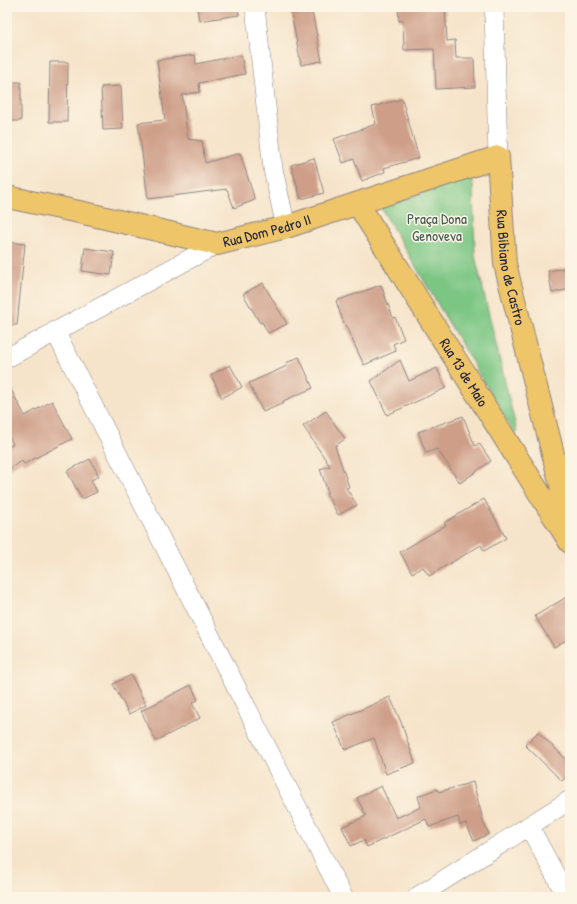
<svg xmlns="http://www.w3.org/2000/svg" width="577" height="904" font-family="'Patrick Hand',sans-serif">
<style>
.green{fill:#7bc684;stroke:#4e7460}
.building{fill:#ce9e88}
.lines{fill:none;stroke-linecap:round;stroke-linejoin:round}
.minor-casing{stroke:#8c8382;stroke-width:20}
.major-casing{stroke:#8c8382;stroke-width:24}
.minor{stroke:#fff;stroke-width:19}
.major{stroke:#eec569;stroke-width:22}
.labels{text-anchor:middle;stroke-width:3;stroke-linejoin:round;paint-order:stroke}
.park-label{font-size:15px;fill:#415b55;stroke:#fcf5e5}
.street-label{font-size:15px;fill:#22223b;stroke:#fcf5e5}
</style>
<rect width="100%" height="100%" fill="#fcf5e5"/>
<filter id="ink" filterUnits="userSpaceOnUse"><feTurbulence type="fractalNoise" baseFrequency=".025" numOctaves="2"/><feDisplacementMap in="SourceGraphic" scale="8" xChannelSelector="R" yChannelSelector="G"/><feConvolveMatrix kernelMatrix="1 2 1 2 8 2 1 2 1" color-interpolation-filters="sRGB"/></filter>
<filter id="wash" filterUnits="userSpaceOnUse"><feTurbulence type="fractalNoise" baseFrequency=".012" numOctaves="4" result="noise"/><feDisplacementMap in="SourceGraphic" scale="16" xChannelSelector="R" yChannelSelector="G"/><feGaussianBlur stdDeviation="0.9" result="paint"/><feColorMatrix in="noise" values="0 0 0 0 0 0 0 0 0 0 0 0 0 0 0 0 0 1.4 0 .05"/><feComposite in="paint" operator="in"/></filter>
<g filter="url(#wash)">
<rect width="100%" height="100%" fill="#f6e4ca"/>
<polygon class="green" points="470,176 473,185 475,256 517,432 514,433 381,208"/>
<g id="blocks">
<g class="building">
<polygon points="197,7 238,7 239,15 199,21"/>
<polygon points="290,7 311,7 322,61 301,65"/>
<polygon points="398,7 445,7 447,41 455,40 456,58 474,58 475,87 436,89 434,49 404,50 403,20 399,21"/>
<polygon points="195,55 196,64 241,55 245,74 199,83 200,92 182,95 188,139 202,141 205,163 240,153 255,200 234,208 227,189 148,199 138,123 165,120 157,60"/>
<polygon points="50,62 68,62 67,122 49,122"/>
<rect x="7" y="82" width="14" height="39"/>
<polygon points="121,86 123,129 103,130 101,87"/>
<polygon points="402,99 419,158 384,168 385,172 362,181 354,159 343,163 334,139 376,124 372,107"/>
<polygon points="314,158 324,193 301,199 291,165"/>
<polygon points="7,242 25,244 17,325 7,325"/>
<polygon points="85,248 114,252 111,275 82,271"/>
<polygon points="570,267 570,289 552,293 548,271"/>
<polygon points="263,283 287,324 268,333 262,322 260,323 243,294"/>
<polygon points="381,285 393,318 395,317 404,339 393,344 396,351 364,365 341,316 336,301"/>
<polygon points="299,357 313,388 283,401 284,403 263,412 249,383 287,366 286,363"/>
<polygon points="400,360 409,381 437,368 446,388 387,415 371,381"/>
<polygon points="230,365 242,387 222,398 211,375"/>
<polygon points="7,382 25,416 52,401 72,439 24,464 22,461 7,470 7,447 13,444 7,433"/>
<polygon points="326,411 345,439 335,446 349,487 346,488 357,505 338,515 326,493 328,492 320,469 330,466 303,426"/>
<polygon points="463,416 475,446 479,443 491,461 460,483 437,449 426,453 418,432"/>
<polygon points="90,459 99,476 91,480 97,492 82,499 67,471"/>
<polygon points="484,499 506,538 484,551 481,545 429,576 423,567 412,573 400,552 446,525 444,523"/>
<polygon points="570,595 570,638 554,647 535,616"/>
<polygon points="131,675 146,705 129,714 113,684"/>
<polygon points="191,685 198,700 192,703 200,718 156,741 141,711"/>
<polygon points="390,697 401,722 415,763 386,774 374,738 345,750 333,722"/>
<polygon points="538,732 570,763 570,773 562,781 525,745"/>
<polygon points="473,782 484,824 489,834 474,841 466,823 460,825 458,817 429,827 426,819 367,847 364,840 351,846 342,827 366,816 357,798 381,786 396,818 421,807 418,796 437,789 439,792"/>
</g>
</g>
</g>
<g filter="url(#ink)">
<use href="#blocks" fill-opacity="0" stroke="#8c8382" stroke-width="1"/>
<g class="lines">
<defs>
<g id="minor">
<polyline points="255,7 273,169 286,227"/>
<polyline points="494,7 498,157"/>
<polyline points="55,331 343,897"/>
<polyline points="7,358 217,244"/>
<polyline points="529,826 567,897"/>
<polyline points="417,897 570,800"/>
</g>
<g id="major">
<path id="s1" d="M7,197L84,213L217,244L286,227L498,157L505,264L570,521"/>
<path id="s2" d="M358,204L570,542"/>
</g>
</defs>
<use href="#minor" class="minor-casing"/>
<use href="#major" class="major-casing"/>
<use href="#minor" class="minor"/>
<use href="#major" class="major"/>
</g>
</g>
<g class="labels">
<g class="park-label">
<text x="437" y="224">Praça Dona<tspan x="437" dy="17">Genoveva</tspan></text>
</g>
<g class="street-label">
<text dy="5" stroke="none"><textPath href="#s1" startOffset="267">Rua Dom Pedro II</textPath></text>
<text dy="5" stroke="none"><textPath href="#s1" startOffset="621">Rua Bibiano de Castro</textPath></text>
<text dy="5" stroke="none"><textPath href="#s2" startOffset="199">Rua 13 de Maio</textPath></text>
</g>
</g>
<rect width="577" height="904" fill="none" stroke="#fcf5e5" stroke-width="24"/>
</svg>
